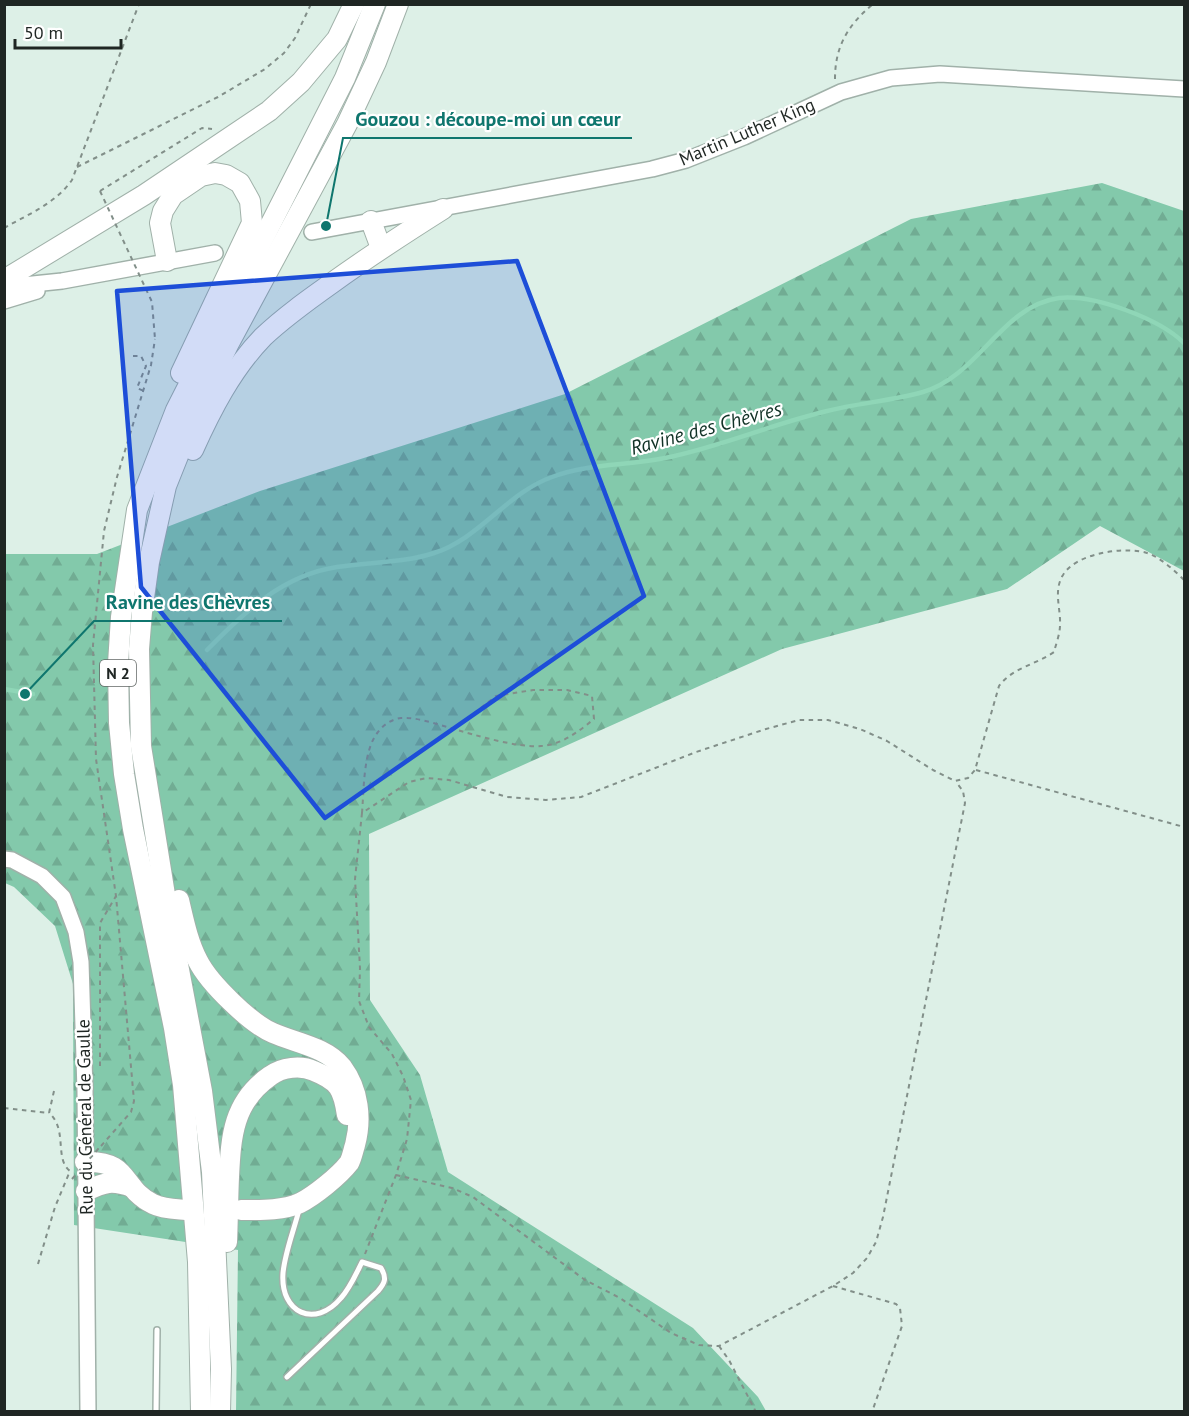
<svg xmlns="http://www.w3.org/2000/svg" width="1189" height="1416" font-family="'PT Sans',sans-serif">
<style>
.forest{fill:url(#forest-firs)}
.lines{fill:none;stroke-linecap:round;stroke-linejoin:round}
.stream{stroke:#8fd6b7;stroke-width:4.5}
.lane-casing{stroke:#a0b1a9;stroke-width:8}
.secondary-casing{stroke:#a0b1a9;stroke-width:18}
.highway-casing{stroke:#a0b1a9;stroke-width:22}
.path{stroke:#828f89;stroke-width:2;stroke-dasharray:4.5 4.5;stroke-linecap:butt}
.lane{stroke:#fff;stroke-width:5}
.secondary{stroke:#fff;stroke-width:15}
.highway{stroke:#fff;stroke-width:20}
.path-bridge{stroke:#828f89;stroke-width:2;stroke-dasharray:4.5 4.5;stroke-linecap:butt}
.marked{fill:#1d4ed8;fill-opacity:0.2;stroke:#1d4ed8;stroke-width:4.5;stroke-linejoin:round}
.labels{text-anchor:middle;stroke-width:4.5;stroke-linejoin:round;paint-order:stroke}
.shield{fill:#fff;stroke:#626765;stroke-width:1.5}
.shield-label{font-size:16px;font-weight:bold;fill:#1f2623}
.street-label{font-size:18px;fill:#1f2623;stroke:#fff}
.water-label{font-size:20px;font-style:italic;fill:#103125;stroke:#fff}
.leader{fill:none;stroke:#0f766e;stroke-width:2}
.callout-dot{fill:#0f766e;stroke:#fff;stroke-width:2}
.callout-label{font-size:20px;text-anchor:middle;font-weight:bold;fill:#0f766e;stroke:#fff;stroke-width:4.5;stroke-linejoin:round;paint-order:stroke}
</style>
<defs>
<pattern id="forest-firs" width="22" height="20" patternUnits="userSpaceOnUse" patternTransform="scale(1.5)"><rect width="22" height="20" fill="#83c9ab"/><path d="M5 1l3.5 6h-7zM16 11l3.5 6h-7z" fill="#71ac93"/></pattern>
</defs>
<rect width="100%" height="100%" fill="#ddf0e7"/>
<polygon class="forest" points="1102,183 1184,211 1184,571 1100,526 1007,589 782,649 369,834 370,1000 420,1075 448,1172 693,1328 758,1397 766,1411 236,1411 238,1250 74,1225 73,984 55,926 14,887 5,883 4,554 97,554 260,491 565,394 911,219"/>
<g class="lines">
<g class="stream">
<path d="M207,650C244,612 283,575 337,567C369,562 404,563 434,553C479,539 507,493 552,477C588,463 628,466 665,458C720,447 772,424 827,411C858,403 891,401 923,392C979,376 1001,306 1059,298C1094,294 1160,319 1184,343"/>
<polyline points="4,689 33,694"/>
</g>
<defs>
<g id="lane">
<path d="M287,1377L378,1291C385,1283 387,1278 381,1268L362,1262C356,1274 350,1288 341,1298C315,1329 280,1313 283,1273C285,1252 294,1230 299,1210"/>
<polyline points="156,1412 157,1330"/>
</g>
<g id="secondary">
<polyline points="312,232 652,169 686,160 744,137 841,92 891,78 940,74 1184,89"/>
<polyline points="4,287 62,281 215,253"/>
<polyline points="4,301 37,291"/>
<polyline points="4,859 12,860 42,876 63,897 76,932 81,962 85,1091 88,1412"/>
</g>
<g id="highway">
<polyline points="371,221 381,248"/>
<polyline points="167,261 160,223 163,211 173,195 201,176 215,173 226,175 240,183 250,201 252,223 181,373"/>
<polyline points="4,280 144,195 269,111 301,82 337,39 354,4"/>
<path d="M193,450C211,410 232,369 263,337C284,317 308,300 332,283C368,257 405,233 443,209"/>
<path d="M179,900C184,921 188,942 198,961C209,983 251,1024 273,1033C296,1043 326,1047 342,1067C359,1090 362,1119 355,1145C353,1151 352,1158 349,1163C339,1176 314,1196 300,1203C282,1211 259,1210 241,1210"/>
<path d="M85,1162C131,1160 121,1189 153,1204C163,1209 175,1209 186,1210"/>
<path d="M86,1191C105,1182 112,1180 132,1187"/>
<path d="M227,1242C228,1220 228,1199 229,1177C231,1136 233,1102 270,1076C282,1067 301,1065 314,1071C339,1081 343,1089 347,1115"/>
<polyline points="201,1412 198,1262 183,1085 174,1028 133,829 124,774 119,723 118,664 121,617 137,510 176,410 345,78 375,4"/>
<polyline points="220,1412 221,1369 212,1172 202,1091 166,901 141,746 139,649 142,612 149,562 166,486 198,406 228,345 347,124 376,62 398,4"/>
</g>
</defs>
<use href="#lane" class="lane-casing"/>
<use href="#secondary" class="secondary-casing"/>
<use href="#highway" class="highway-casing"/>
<g class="path">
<path d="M835,79C835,46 848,25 873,4"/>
<polyline points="77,167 218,97 265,69 284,53 295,38 311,4"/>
<polyline points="100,191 202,128 212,129"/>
<path d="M4,228C29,214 56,203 72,180L139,4"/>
<polyline points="133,356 141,356 146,366 137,388 144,391"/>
<polyline points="976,770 1184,827"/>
<path d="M362,813C364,790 363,750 378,732C383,725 392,719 401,718C418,717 435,724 451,728C474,735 518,748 541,746C562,745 579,731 594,719L592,696L567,690H533L496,696L454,729"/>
<polyline points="100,1066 100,923 116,896"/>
<path d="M54,1091L49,1113C68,1129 54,1159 70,1171"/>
<polyline points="4,1108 49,1113"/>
<polyline points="101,1146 131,1112 134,1101 116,896 96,759 93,645 104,531 117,477 151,365 155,339"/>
<polyline points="396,1175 452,1188 473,1197 585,1280 620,1298 671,1333 699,1345 719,1346 833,1286 853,1273 867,1258 876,1242 883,1217 965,803 963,791 956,782"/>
<path d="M365,1254L396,1175L407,1139L411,1100L403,1076L392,1054L369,1027L359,1001L360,968L355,879L362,813L409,782L427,778L449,780L507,797L546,800L581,797L696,752L766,729L799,720H828L860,729L887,741L933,770L955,781L968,778L975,770L999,686C1012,668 1035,665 1054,652C1056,644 1060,634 1060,625C1061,609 1053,591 1063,575C1076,553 1125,546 1147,553C1160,557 1175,571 1184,580"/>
<polyline points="38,1264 55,1207 70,1171"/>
<polyline points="833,1286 896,1304 900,1308 902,1326 872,1412"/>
<polyline points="719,1346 729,1360 756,1412"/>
</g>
<use href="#lane" class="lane"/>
<use href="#secondary" class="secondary"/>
<use href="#highway" class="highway"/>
<g class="path-bridge">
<polyline points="100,191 152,302 155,339"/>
<polyline points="72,1179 99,1148"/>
</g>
</g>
<path class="marked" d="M517,261L644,596L325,818L141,587L117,291Z"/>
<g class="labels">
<rect class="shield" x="100" y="660" width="36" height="26" rx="4.5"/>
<g class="shield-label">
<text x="118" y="679">N 2</text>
</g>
<g class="street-label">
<text transform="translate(747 132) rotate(-23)" y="6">Martin Luther King</text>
<text transform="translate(85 1117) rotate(-91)" y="6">Rue du Général de Gaulle</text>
</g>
<g class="water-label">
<text transform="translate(706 428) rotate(-15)" y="7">Ravine des Chèvres</text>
</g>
</g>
<path class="leader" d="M326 226L343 138H632M25 694L94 621H282"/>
<g class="callout-dot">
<circle cx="326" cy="226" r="6"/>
<circle cx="25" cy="694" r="6"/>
</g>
<g class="callout-label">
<text x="488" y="126">Gouzou : découpe-moi un cœur</text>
<text x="188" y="609">Ravine des Chèvres</text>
</g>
<rect width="1189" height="1416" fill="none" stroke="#1f2623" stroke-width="12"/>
<path d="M15 39v9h106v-9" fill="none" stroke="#1f2623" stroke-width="3"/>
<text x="24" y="39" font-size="18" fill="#1f2623" stroke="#ffffff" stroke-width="4.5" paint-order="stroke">50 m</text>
</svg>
